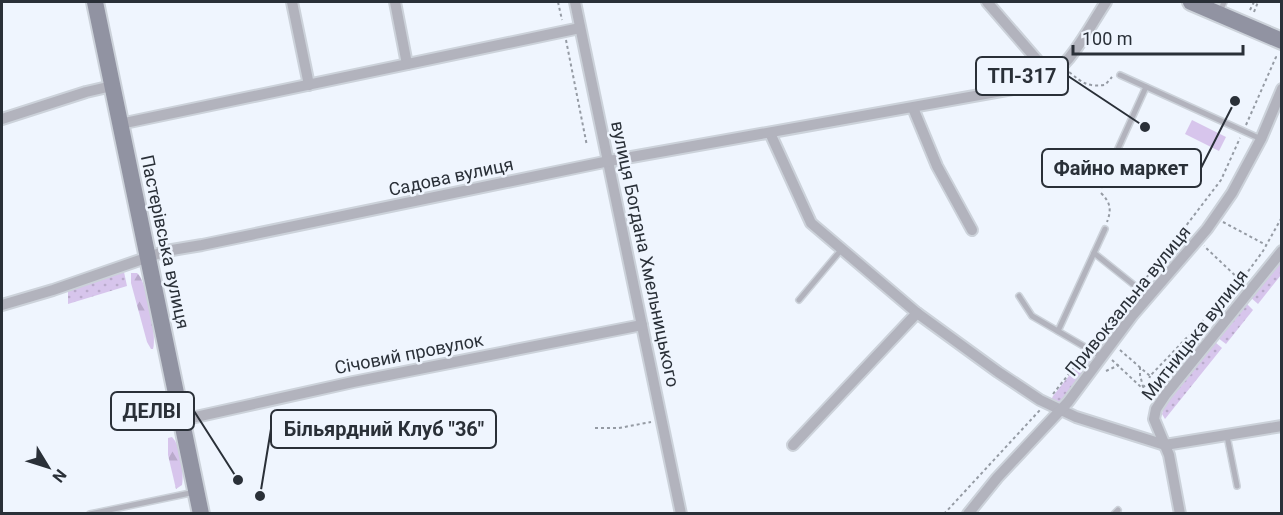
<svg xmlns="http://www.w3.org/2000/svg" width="1283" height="515" font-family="Roboto,sans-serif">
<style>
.grass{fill:url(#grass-dots)}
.forest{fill:url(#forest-firs)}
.green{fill:#d7c5ec}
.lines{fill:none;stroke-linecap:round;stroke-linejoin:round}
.service-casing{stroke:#ccd2da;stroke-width:8}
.minor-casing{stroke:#ccd2da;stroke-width:14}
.secondary-casing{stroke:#ccd2da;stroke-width:20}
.path{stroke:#959ba4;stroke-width:2;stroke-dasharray:3 3;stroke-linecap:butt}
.service{stroke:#b2b3bd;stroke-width:5}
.minor{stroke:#b2b3bd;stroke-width:10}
.secondary{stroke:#9193a2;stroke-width:16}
.labels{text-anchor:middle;stroke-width:5;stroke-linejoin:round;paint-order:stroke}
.street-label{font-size:18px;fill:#2a3038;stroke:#eff5fe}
.leader{fill:none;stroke:#2a3038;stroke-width:2}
.callout-dot{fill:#2a3038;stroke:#eff5fe;stroke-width:2}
.callout{fill:#eff5fe;stroke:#2a3038;stroke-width:2}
.callout-label{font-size:20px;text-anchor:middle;font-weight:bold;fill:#2a3038}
</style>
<defs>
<pattern id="grass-dots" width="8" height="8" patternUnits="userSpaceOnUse" patternTransform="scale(1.5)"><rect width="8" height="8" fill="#d7c5ec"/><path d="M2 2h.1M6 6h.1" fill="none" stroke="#b9aacb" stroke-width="1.8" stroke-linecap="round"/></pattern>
<pattern id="forest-firs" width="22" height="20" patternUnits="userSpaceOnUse" patternTransform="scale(1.5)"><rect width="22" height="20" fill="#d7c5ec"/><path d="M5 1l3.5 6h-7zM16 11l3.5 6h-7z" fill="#b9aacb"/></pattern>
</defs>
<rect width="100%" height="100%" fill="#eff5fe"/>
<g class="grass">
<polygon points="1279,262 1281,263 1281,275 1258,304 1250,297"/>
<polygon points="124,272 127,286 68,304 68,289"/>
<polygon points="1246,303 1253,310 1226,344 1218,338"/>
<polygon points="1215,342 1222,348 1165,419 1162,414 1165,403"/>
<polygon points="1087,353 1091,359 1089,366 1062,401 1054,403 1051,400 1053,396"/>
</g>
<g class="forest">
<path d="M131,273H137C147,281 157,337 153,349H151L147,342L131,283Z"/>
<path d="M172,437C181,446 184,472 182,485L176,489L168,455V438Z"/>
</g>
<polygon class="green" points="1192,120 1226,137 1219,151 1185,134"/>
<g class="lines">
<defs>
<g id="service">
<polyline points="1220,12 1224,2"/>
<polyline points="1120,75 1261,139"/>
<polyline points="1102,184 1146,87"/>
<polyline points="1094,253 1149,297"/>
<polyline points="1019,296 1032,316 1102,357"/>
<polyline points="799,300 841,250"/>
<polyline points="1058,331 1105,229"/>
<polyline points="1227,436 1237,486"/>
<polyline points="90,514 195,492"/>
<polyline points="1114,514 1118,510"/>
</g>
<g id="minor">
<polyline points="292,2 309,85"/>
<polyline points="395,2 407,64"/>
<polyline points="575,2 681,514"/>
<polyline points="987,2 1051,76"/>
<polyline points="913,108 937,166 972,230"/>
<polyline points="2,119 86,92 112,86"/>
<polyline points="120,124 580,28"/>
<polyline points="770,133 811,223 917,313 998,372 1040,400 1076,417 1165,445 1282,426"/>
<path d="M2,305L53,290L166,251L202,245L609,161L1036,85C1070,69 1086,32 1106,2"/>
<polyline points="182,420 353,382 642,325"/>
<polyline points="793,445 917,313"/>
<polyline points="968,514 997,478 1068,402 1132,316 1207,229 1232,193 1261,139 1282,89"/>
<polyline points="1180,514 1169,455 1154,419 1156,409 1166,394 1282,251"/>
</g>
<g id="secondary">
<polyline points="95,2 201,514"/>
<polyline points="1191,2 1282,41"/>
</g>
</defs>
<use href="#service" class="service-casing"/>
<use href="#minor" class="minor-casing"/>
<use href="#secondary" class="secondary-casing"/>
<g class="path">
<polyline points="558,2 562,20"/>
<polyline points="1250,10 1254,2"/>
<polyline points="1254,12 1258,2"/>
<polyline points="566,40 587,146"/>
<path d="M1069,72C1083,83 1087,87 1105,85L1112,77"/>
<polyline points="1246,125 1276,57 1275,54"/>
<path d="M1101,193C1110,202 1112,209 1107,222"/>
<polyline points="1223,222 1266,245"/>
<polyline points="1241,281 1263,251 1282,217"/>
<polyline points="1143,282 1221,180 1240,138"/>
<polyline points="1094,342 1134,293"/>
<polyline points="1120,350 1150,376 1241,281 1204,246"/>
<polyline points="1112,360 1142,388 1148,383 1150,376"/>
<polyline points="1140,367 1140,375 1147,402"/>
<polyline points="1106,371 1119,365"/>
<polyline points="1053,394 1083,356"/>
<polyline points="595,428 619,428 651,422"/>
<polyline points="944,514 1040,410"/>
</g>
<use href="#service" class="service"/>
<use href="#minor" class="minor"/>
<use href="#secondary" class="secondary"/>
</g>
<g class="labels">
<g class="street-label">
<text transform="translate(451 177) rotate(-12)" y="6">Садова вулиця</text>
<text transform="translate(165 242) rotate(78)" y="6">Пастерівська вулиця</text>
<text transform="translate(645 254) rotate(78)" y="6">вулиця Богдана Хмельницького</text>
<text transform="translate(1128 301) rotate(-51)" y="6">Привокзальна вулиця</text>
<text transform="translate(1195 335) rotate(-52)" y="6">Митницька вулиця</text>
<text transform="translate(409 354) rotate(-11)" y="6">Січовий провулок</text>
</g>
</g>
<path class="leader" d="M1145 127L1068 76M1235 101L1201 168M238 480L194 411M260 496L271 429"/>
<g class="callout-dot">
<circle cx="1145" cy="127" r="6"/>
<circle cx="1235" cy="101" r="6"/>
<circle cx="238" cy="480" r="6"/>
<circle cx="260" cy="496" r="6"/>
</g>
<g class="callout">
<rect x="976" y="57" width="92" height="38" rx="6"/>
<rect x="1042" y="149" width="159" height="38" rx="6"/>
<rect x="111" y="392" width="83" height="38" rx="6"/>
<rect x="271" y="410" width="225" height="38" rx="6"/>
</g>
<g class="callout-label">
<text x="1022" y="83">ТП-317</text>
<text x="1121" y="175">Файно маркет</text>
<text x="152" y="418">ДЕЛВІ</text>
<text x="384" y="436">Більярдний Клуб "36"</text>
</g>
<rect width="1283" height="515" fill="none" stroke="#2a3038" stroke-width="6"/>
<g transform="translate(48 467) rotate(128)" stroke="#eff5fe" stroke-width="4.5" paint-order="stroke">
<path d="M0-4.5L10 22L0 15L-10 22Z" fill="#2a3038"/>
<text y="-9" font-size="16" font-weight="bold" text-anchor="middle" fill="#2a3038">N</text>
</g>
<path d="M1073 45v9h170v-9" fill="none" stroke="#2a3038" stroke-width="3"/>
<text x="1082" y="45" font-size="18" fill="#2a3038" stroke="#eff5fe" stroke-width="4.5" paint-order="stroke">100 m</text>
</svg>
